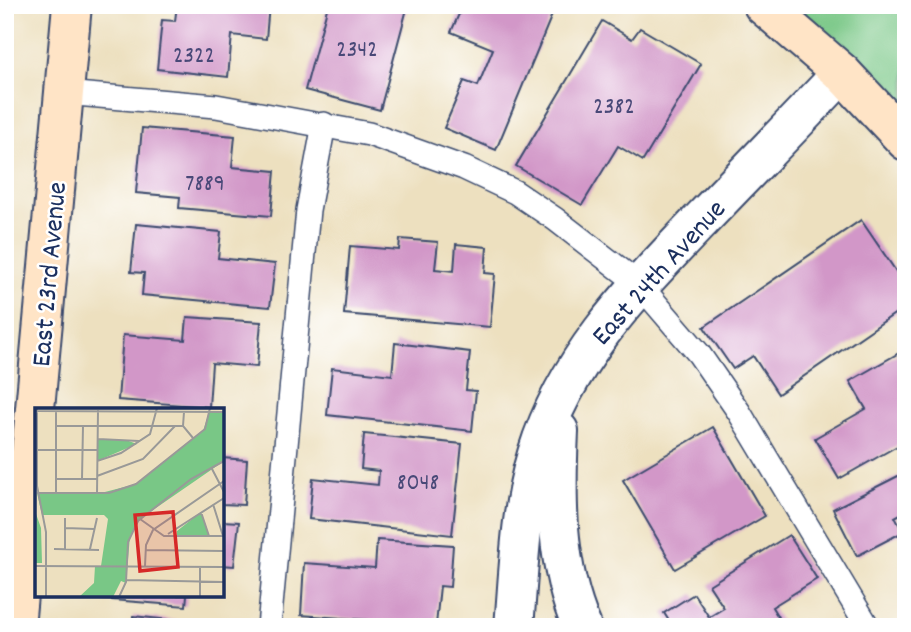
<svg xmlns="http://www.w3.org/2000/svg" width="911" height="632" font-family="Dekko,sans-serif">
<style>
.green{fill:#79c786;stroke:#4a7b72;stroke-width:2}
.building{fill:#d297c8}
.lines{fill:none;stroke-linecap:round;stroke-linejoin:round}
.lane-casing{stroke:#3a4a6d;stroke-width:26}
.street-casing{stroke:#3a4a6d;stroke-width:42}
.secondary-casing{stroke:#3a4a6d;stroke-width:42}
.lane{stroke:#fff;stroke-width:23}
.street{stroke:#fff;stroke-width:38}
.secondary{stroke:#ffe4c6;stroke-width:38}
.labels{text-anchor:middle;stroke-width:5;stroke-linejoin:round;paint-order:stroke}
.number-label{font-size:24px;fill:#494978}
.street-label{font-size:28px;fill:#1b2f5e;stroke:#fff}
.inset-road{fill:none;stroke:#999998;stroke-width:2}
.view{fill:#d62828;fill-opacity:0.15;stroke:#d62828;stroke-width:3.5}
.inset-edge{fill:none;stroke:#1b2f5e;stroke-width:3.5}
</style>
<rect width="100%" height="100%" fill="#fff"/>
<filter id="ink" filterUnits="userSpaceOnUse"><feTurbulence type="fractalNoise" baseFrequency=".0143" numOctaves="2"/><feDisplacementMap in="SourceGraphic" scale="14" xChannelSelector="R" yChannelSelector="G"/><feConvolveMatrix kernelMatrix="1 2 1 2 8 2 1 2 1" color-interpolation-filters="sRGB"/></filter>
<filter id="wash" filterUnits="userSpaceOnUse"><feTurbulence type="fractalNoise" baseFrequency=".00686" numOctaves="4" result="noise"/><feDisplacementMap in="SourceGraphic" scale="28" xChannelSelector="R" yChannelSelector="G"/><feGaussianBlur stdDeviation="1.57" result="paint"/><feColorMatrix in="noise" values="0 0 0 0 0 0 0 0 0 0 0 0 0 0 0 0 0 1.4 0 .05"/><feComposite in="paint" operator="in"/></filter>
<g filter="url(#wash)">
<rect width="100%" height="100%" fill="#ede0bf"/>
<polygon class="green" points="758,5 906,5 906,152"/>
<g id="blocks">
<g class="building">
<polygon points="177,5 269,5 266,39 232,35 228,77 157,69 162,20 175,21"/>
<polygon points="328,5 408,5 380,110 305,90"/>
<polygon points="463,5 556,5 496,150 444,128 464,81 478,86 493,49 451,32"/>
<polygon points="602,21 632,39 640,28 701,64 643,161 618,146 582,205 516,166"/>
<polygon points="142,128 235,136 232,167 275,171 271,216 179,208 180,197 136,193"/>
<polygon points="861,220 906,286 906,306 778,394 753,356 733,369 704,327"/>
<polygon points="136,224 221,232 218,258 275,264 270,307 142,295 144,273 131,272"/>
<polygon points="400,239 438,242 435,269 454,271 456,244 487,247 485,273 495,274 490,327 344,314 350,246 399,250"/>
<polygon points="187,317 261,322 257,367 212,363 209,407 118,400 123,335 185,340"/>
<polygon points="395,343 470,352 466,390 476,391 472,431 327,415 332,368 392,375"/>
<polygon points="906,349 906,441 839,479 815,438 866,409 850,381"/>
<polygon points="713,427 765,516 675,569 623,480"/>
<polygon points="364,434 462,444 452,535 309,519 313,478 378,485 379,471 361,469"/>
<polygon points="222,458 247,460 244,505 222,504"/>
<polygon points="906,472 906,511 895,517 903,532 857,556 833,509"/>
<polygon points="222,521 239,522 234,566 222,565"/>
<polygon points="789,535 817,579 772,607 784,627 673,627 664,613 694,594 709,617 724,608 709,585"/>
<polygon points="377,540 453,545 450,587 440,586 436,625 301,615 304,563 375,568"/>
<polygon points="100,595 187,595 186,606 100,599"/>
<polygon points="133,616 215,625 215,627 132,627"/>
</g>
</g>
</g>
<g filter="url(#ink)">
<use href="#blocks" fill-opacity="0" stroke="#3a4a6d" stroke-width="2"/>
<g class="lines">
<defs>
<g id="lane">
<polyline points="64,93 216,106 369,134 464,168 515,192 555,219 639,284 699,354 739,412 868,627"/>
<polyline points="269,627 308,210 324,124"/>
</g>
<g id="street">
<path d="M559,431C556,497 555,565 582,627"/>
<path d="M514,627C519,569 520,509 537,454C567,357 634,290 703,218C749,170 796,122 842,73"/>
</g>
<g id="secondary">
<polyline points="763,5 842,73 906,141"/>
<polyline points="15,627 72,5"/>
</g>
</defs>
<use href="#lane" class="lane-casing"/>
<use href="#street" class="street-casing"/>
<use href="#secondary" class="secondary-casing"/>
<use href="#lane" class="lane"/>
<use href="#street" class="street"/>
<use href="#secondary" class="secondary"/>
</g>
</g>
<g class="labels">
<g class="number-label">
<text x="357" y="56">2342</text>
<text x="194" y="62">2322</text>
<text x="614" y="113">2382</text>
<text x="205" y="190">7889</text>
<text x="418" y="489">8048</text>
</g>
<g class="street-label">
<text transform="translate(657 271) rotate(-48)" y="10">East 24th Avenue</text>
<text transform="translate(47 274) rotate(-85)" y="10">East 23rd Avenue</text>
</g>
</g>
<g transform="translate(35 408)">
<rect width="189" height="189" fill="#ede0bf"/>
<path d="M174,4H189V53L105,111L95,128L91,175L86,173L78,189H44L59,175L60,158H66L73,111L69,107H7L2,85L62,86L101,76L168,23ZM63,31L91,32L102,36L62,53ZM0,103L6,120L7,155H0ZM166,104L174,128L142,127V123Z" fill="#79c786"/>
<path class="inset-road" d="M2,0V78L11,124V189M1,3L189,4M21,3V85M149,4L148,18L158,30M21,18H148M63,31L104,33M2,42H63M62,53L86,45L115,26L122,0M176,59L189,84M62,68L108,51L140,18M21,71H62M47,71L48,18M2,85H74L101,76L170,21L175,0M62,86L63,2M178,96L188,128M166,104L174,128M105,111L129,128H189M30,120L59,121M133,126L189,90M19,141L64,142M30,141V110M55,141L62,110M110,142L189,143M0,158L189,159M110,158L111,137L118,122L189,73M92,172L189,174M84,189L91,174L93,134L103,113L156,71L189,53M165,189V158"/>
<path class="view" d="M138,104L143,159L105,163L100,107Z"/>
<rect width="189" height="189" class="inset-edge"/>
</g>
<rect width="911" height="632" fill="none" stroke="#fff" stroke-width="28"/>
</svg>
